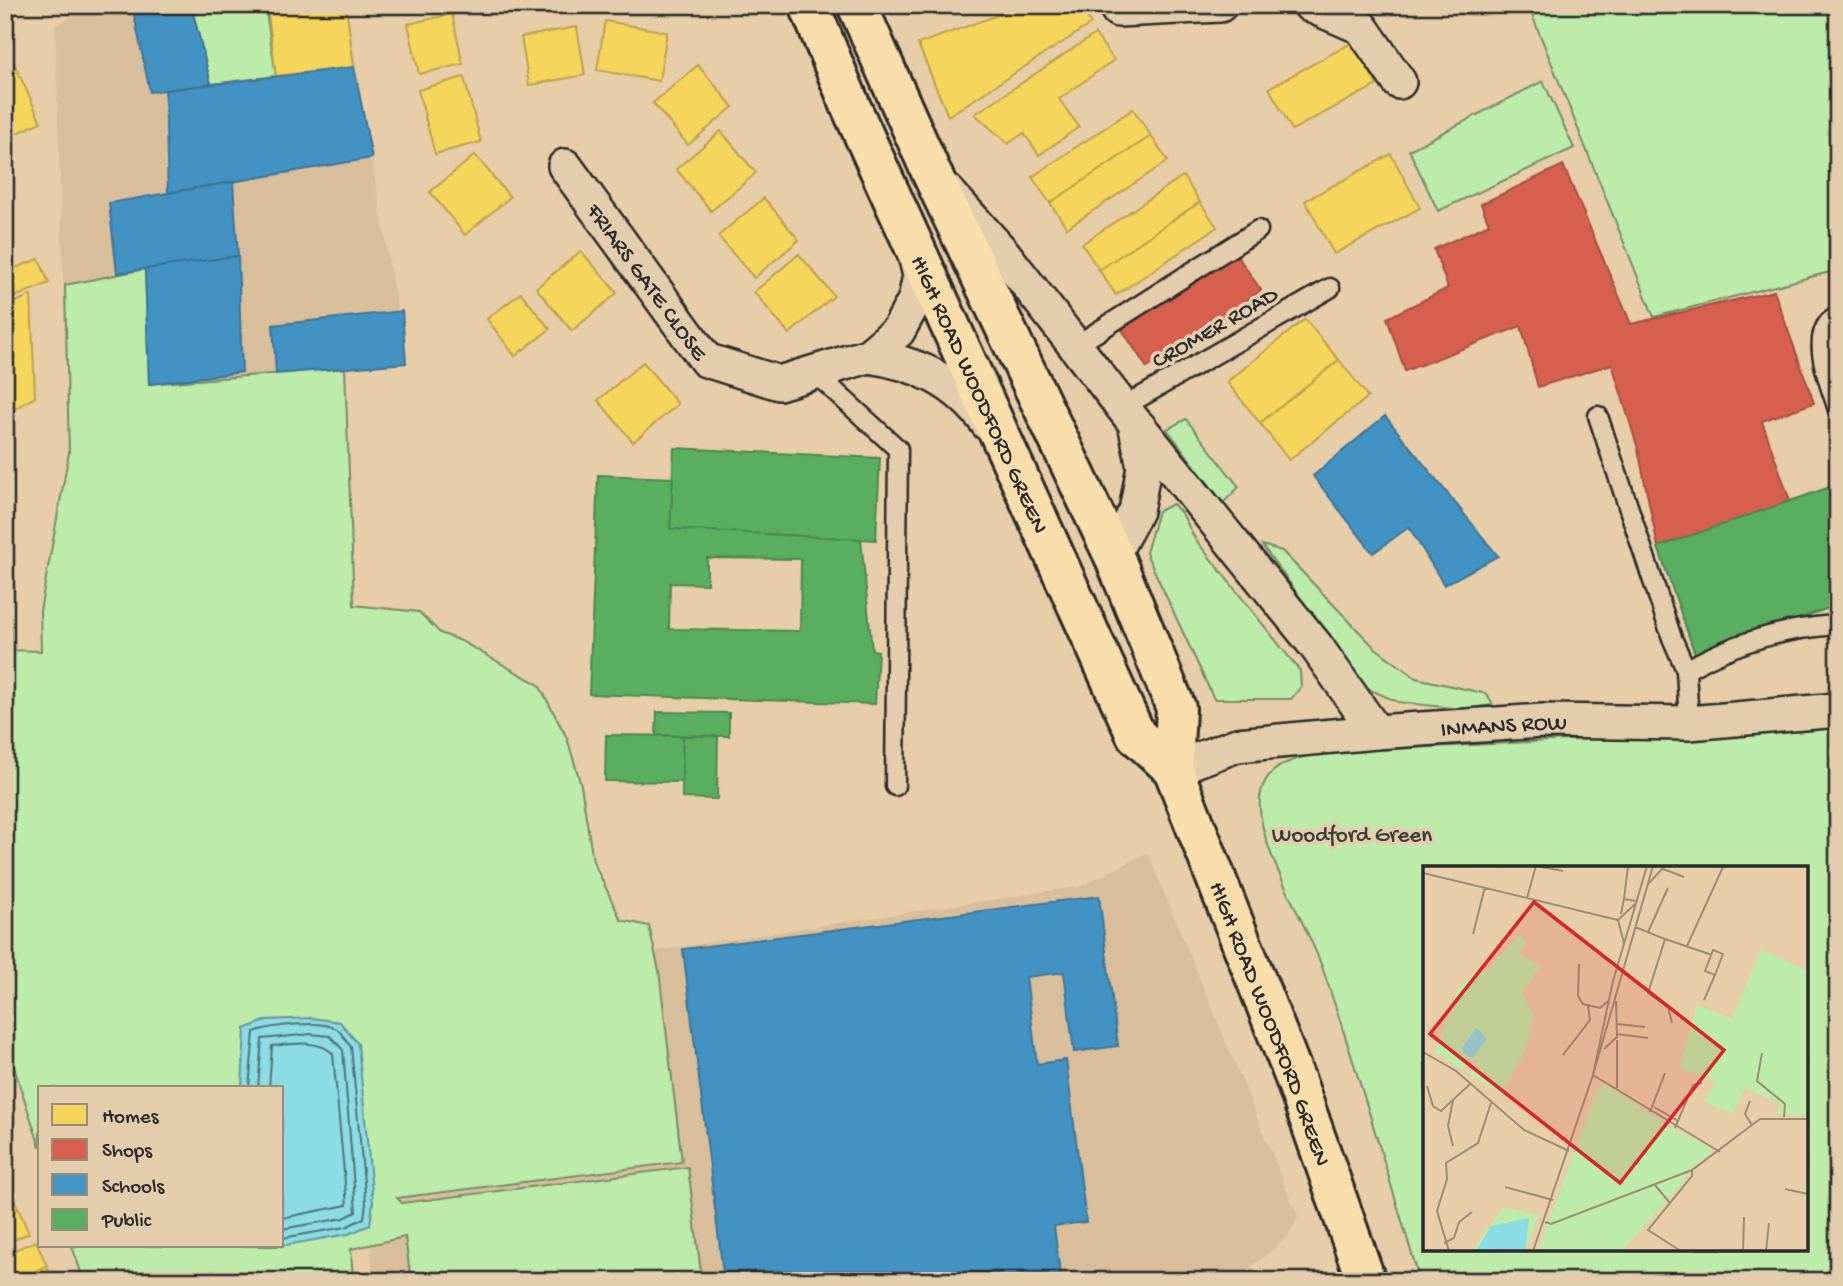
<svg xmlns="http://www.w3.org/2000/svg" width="1843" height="1286" font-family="'Gochi Hand',sans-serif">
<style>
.built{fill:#d9be9c}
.green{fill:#bcebaa;stroke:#748b6a;stroke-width:2;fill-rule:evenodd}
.water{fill:#8bdce5;stroke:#65959b;stroke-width:2}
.homes{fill:#f6d55c;stroke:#b9a24d;stroke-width:2}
.shops{fill:#d6604d;stroke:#a35043;stroke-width:2}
.schools{fill:#4393c3;stroke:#3c7495;stroke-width:2}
.public{fill:#5aae61;stroke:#4c8751;stroke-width:2;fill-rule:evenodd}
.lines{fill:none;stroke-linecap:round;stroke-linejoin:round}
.shore{stroke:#517275;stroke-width:2}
.service-casing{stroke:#2b2b2b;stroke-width:23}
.minor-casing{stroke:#2b2b2b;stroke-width:38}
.primary-casing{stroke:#2b2b2b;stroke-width:44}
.service{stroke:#e3cdac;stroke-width:18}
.minor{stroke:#e3cdac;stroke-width:33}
.primary{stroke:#f9deab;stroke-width:38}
.labels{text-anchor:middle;stroke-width:7;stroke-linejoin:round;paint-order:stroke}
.street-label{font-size:23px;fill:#2b2b2b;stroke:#e3cdac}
.park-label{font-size:23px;fill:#3a3e38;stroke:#e3cdac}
.inset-road{fill:none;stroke:#9c8c77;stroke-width:2}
.view{fill:#d62828;fill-opacity:0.15;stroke:#d62828;stroke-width:3.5}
.inset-edge{fill:none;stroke:#2b2b2b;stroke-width:3.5}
</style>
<rect width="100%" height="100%" fill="#e8cda9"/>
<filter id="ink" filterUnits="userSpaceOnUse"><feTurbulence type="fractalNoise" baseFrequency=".0143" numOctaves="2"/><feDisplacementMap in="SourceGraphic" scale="14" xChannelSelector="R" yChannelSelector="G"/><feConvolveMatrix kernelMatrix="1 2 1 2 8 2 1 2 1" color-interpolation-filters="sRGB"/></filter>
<g filter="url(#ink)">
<g class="built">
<polygon points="97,5 346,5 406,363 345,369 357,688 40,611 69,453 55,25"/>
<polygon points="1148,853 1298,1217 1288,1236 1235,1281 373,1281 358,1008 641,953 1081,886"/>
</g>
<g class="green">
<polygon points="191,5 265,5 276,76 211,84"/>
<polygon points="1528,5 1838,5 1838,270 1654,317"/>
<polygon points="1543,81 1574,148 1438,211 1409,150"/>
<polygon points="145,269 149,384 345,368 354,605 419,612 440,633 461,641 539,685 567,738 581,785 593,861 621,920 649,926 659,971 682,1162 397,1198 402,1203 688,1167 702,1281 411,1281 405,1237 351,1249 353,1281 84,1281 72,1246 282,1246 282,1088 40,1088 40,1147 5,1040 5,650 41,651 40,611 69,453 65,285"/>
<polygon points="1186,419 1239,487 1223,503 1167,429"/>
<polygon points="1173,504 1183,515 1195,539 1300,671 1301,687 1291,699 1214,699 1146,553 1158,511"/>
<polygon points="1262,545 1282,551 1374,647 1416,678 1487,694 1493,705 1462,709 1398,702 1366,688"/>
<path d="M1838,726V1281H1420C1388,1176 1358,1070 1322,967C1306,921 1256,845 1260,799C1263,766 1291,760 1317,753ZM1425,868H1806V1249H1425Z"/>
</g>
<polygon class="water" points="312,1018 340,1022 358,1044 373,1203 370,1225 348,1234 286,1245 282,1244 282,1088 242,1088 245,1029 267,1020"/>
<g class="homes">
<polygon points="267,5 346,5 354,67 276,76"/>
<polygon points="1025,5 1081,5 1091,24 948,116 918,44"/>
<polygon points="452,14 463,64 419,74 408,24"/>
<polygon points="605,21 667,32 659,81 597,70"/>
<polygon points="577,27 585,75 529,85 521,37"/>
<polygon points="1095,34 1114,60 1059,99 1079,127 1039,155 1024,133 1008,144 975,114"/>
<polygon points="1353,42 1377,85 1292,130 1269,88"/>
<polygon points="14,63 41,122 5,139 5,67"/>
<polygon points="698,65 733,107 688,145 653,103"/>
<polygon points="464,77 481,142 435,154 418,90"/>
<polygon points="1133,109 1151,136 1050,203 1032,177"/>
<polygon points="721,131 756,173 711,211 676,169"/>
<polygon points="1151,136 1168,161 1067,228 1050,203"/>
<polygon points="1391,154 1420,208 1334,254 1305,201"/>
<polygon points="475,155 510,197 465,235 430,192"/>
<polygon points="1183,176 1200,202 1099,270 1082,244"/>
<polygon points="764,198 799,240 754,278 718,236"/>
<polygon points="1200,202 1217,227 1116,295 1099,270"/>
<polygon points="581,251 617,293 572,331 536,288"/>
<polygon points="799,254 834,296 789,334 754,292"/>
<polygon points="39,259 49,283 5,301 5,272"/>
<polygon points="521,293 550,329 515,356 487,319"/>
<polygon points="31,295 35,397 9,412 5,403 5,307"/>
<polygon points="1305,319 1339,360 1260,423 1227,382"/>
<polygon points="1339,360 1368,397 1289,460 1260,423"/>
<polygon points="643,362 678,404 633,442 598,400"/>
<polygon points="5,1165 13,1182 5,1185"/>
<polygon points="7,1184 18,1208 5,1214 5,1185"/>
<polygon points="18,1208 29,1233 5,1244 5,1214"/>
<polygon points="36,1241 47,1266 13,1281 5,1281 5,1254"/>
<polygon points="47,1266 53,1281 13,1281"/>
</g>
<g class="shops">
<polygon points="1563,165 1631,324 1774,291 1814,403 1762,421 1790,501 1658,547 1638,449 1612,364 1538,387 1521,326 1405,371 1387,318 1448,288 1434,249 1489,224 1481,204"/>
<polygon points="1232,248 1261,290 1147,368 1119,325"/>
</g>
<g class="schools">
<polygon points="132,5 191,5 211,84 150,92"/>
<polygon points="354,67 372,158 168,193 165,90"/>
<polygon points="233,182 238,256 117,273 109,203"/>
<polygon points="238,256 242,372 149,384 145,269"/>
<polygon points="402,311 406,363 276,374 273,325"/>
<polygon points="1385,416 1498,556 1444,585 1409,527 1373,553 1313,476"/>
<polygon points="1099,896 1118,1046 1074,1052 1064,972 1026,977 1037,1064 1066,1060 1086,1222 1054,1226 1061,1281 724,1281 683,949"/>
</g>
<g class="public">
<polygon points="674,448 880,458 876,540 670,529"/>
<path d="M598,475L673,478L670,529L861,539L872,650L878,651L875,704L589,694ZM707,558L801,559L800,631L669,629L670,583L707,584Z"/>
<polygon points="1836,485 1838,605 1695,654 1658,547"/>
<polygon points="657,712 729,713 729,736 656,735"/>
<polygon points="606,735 683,736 682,782 605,781"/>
<polygon points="683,736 718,736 717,799 682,798"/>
</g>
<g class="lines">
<g class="shore">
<path d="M249,1088L254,1032C270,1026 321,1019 337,1029C342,1033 347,1042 351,1047L366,1203L364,1218L346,1227L282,1238"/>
<polyline points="258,1088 262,1039 311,1034 330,1036 343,1050 356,1212 344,1218 282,1229"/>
<path d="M269,1088L272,1046C291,1044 320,1039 333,1054L347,1205L282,1218"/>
</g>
<defs>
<g id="service">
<path d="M1838,316C1805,331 1831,386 1838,410"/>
<polyline points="1075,346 1258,230"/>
<polyline points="815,373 898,449 895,786"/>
<polyline points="1123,407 1330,288"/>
<polyline points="1598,416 1672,638 1686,670 1689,723"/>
<path d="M1686,670C1733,643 1784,628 1838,625"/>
</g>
<g id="minor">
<polyline points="1116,5 1118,10 1220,5"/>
<polyline points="1310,5 1361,27 1399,82"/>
<path id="s1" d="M565,166L706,360L779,383L868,356L898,331L915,300L920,275L914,252"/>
<polyline points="947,191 1003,253 1135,423 1144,467 1136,511 1113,554"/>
<path d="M868,356C918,363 958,382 988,424"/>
<polyline points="1139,427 1316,646 1376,732"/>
<path id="s2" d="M1173,769L1237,745L1376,732L1542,721L1689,723L1838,710"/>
</g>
<g id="primary">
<path id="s3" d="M809,5L851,107L1136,735L1173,769"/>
<path id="s4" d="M857,5L932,174L1113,554L1176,708L1173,769L1296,1081L1366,1281"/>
</g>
</defs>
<use href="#service" class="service-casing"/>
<use href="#minor" class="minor-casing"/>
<use href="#primary" class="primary-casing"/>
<use href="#service" class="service"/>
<use href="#minor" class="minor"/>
<use href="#primary" class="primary"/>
</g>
</g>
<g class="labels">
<g class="street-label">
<text dy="8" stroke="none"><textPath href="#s1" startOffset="142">FRIARS GATE CLOSE</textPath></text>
<text transform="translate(1214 326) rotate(-30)" y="8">CROMER ROAD</text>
<text dy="8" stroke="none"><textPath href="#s3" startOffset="425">HIGH ROAD WOODFORD GREEN</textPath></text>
<text dy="8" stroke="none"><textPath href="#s2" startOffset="336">INMANS ROW</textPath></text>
<text dy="8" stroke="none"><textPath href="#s4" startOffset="1106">HIGH ROAD WOODFORD GREEN</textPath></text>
</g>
<g class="park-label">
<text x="1352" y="841">Woodford Green</text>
</g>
</g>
<g transform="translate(1423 866)">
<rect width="385" height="385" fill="#e8cda9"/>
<path d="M95,70L104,75L96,87L117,101L99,127L111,150L103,183L78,227L46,208L53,196L46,193L39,204L12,186L35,123L58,102L63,106ZM338,83L385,105V250L354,248L358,238L322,222L310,248L281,236L293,214L256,202L274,139L309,153ZM182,218L248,262L288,282L289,287L268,301L260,317L198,385H115L174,224ZM80,341L116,349L102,385H49Z" fill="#bcebaa"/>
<path d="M53,162L64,172L50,192L40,187L39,182ZM106,352L102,385H53L68,360Z" fill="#8bdce5"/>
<path class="inset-road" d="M114,0L140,5M240,3L261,11M0,7L195,54M225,18L242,0M104,32L113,0M201,33L205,0M198,48L201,33L213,35M212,61L242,73L225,127L245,141L249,157M225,66L245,22M50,68L62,21M242,73L289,89M201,77L195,54L212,38M264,80L300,1M290,84L300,88L292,109L282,105ZM156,98L155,130L160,138L177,142L185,135M281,134L292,109M194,158L222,161M194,168L225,172M181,183L194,171L193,135M0,186L33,205L101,264L146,285M339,187L334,215L362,238L361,251M140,189L167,154L165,140M170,209L297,286M170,209L230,0M4,220L10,240L18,245L47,218M194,222V174M30,234L25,260L30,280M327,235L322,248L329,259M231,241L255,255M227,246L242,207M252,262L270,219L279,217M232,319L247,337M82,321L130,334M362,323L385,328M122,356L128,358L269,304L337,253H385M21,377L31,372L36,356L49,346M26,385L14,345L24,313L23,297L55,277L68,237M110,385L170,209L190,115L224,0M258,385L225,364L269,310V304M320,385L321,351M343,385L346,357"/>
<path class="view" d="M111,36L301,184L197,317L7,168Z"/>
<rect width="385" height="385" class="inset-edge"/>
</g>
<rect width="1843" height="1286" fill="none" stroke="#e3cdac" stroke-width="28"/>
<rect x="14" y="14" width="1815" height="1258" fill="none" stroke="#2b2b2b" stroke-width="2.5" filter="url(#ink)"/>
<rect x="38" y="1086" width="245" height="161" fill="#e3cdac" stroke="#998c78" stroke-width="2"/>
<rect x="52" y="1104" width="35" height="21" fill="#f6d55c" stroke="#998c78" stroke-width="2"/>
<text x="102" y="1122" font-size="21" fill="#2b2b2b">Homes</text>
<rect x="52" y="1139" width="35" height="21" fill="#d6604d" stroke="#998c78" stroke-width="2"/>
<text x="102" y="1156" font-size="21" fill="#2b2b2b">Shops</text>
<rect x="52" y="1174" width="35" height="21" fill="#4393c3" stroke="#998c78" stroke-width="2"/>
<text x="102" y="1192" font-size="21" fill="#2b2b2b">Schools</text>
<rect x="52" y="1209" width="35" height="21" fill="#5aae61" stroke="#998c78" stroke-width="2"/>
<text x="102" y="1226" font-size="21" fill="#2b2b2b">Public</text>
</svg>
